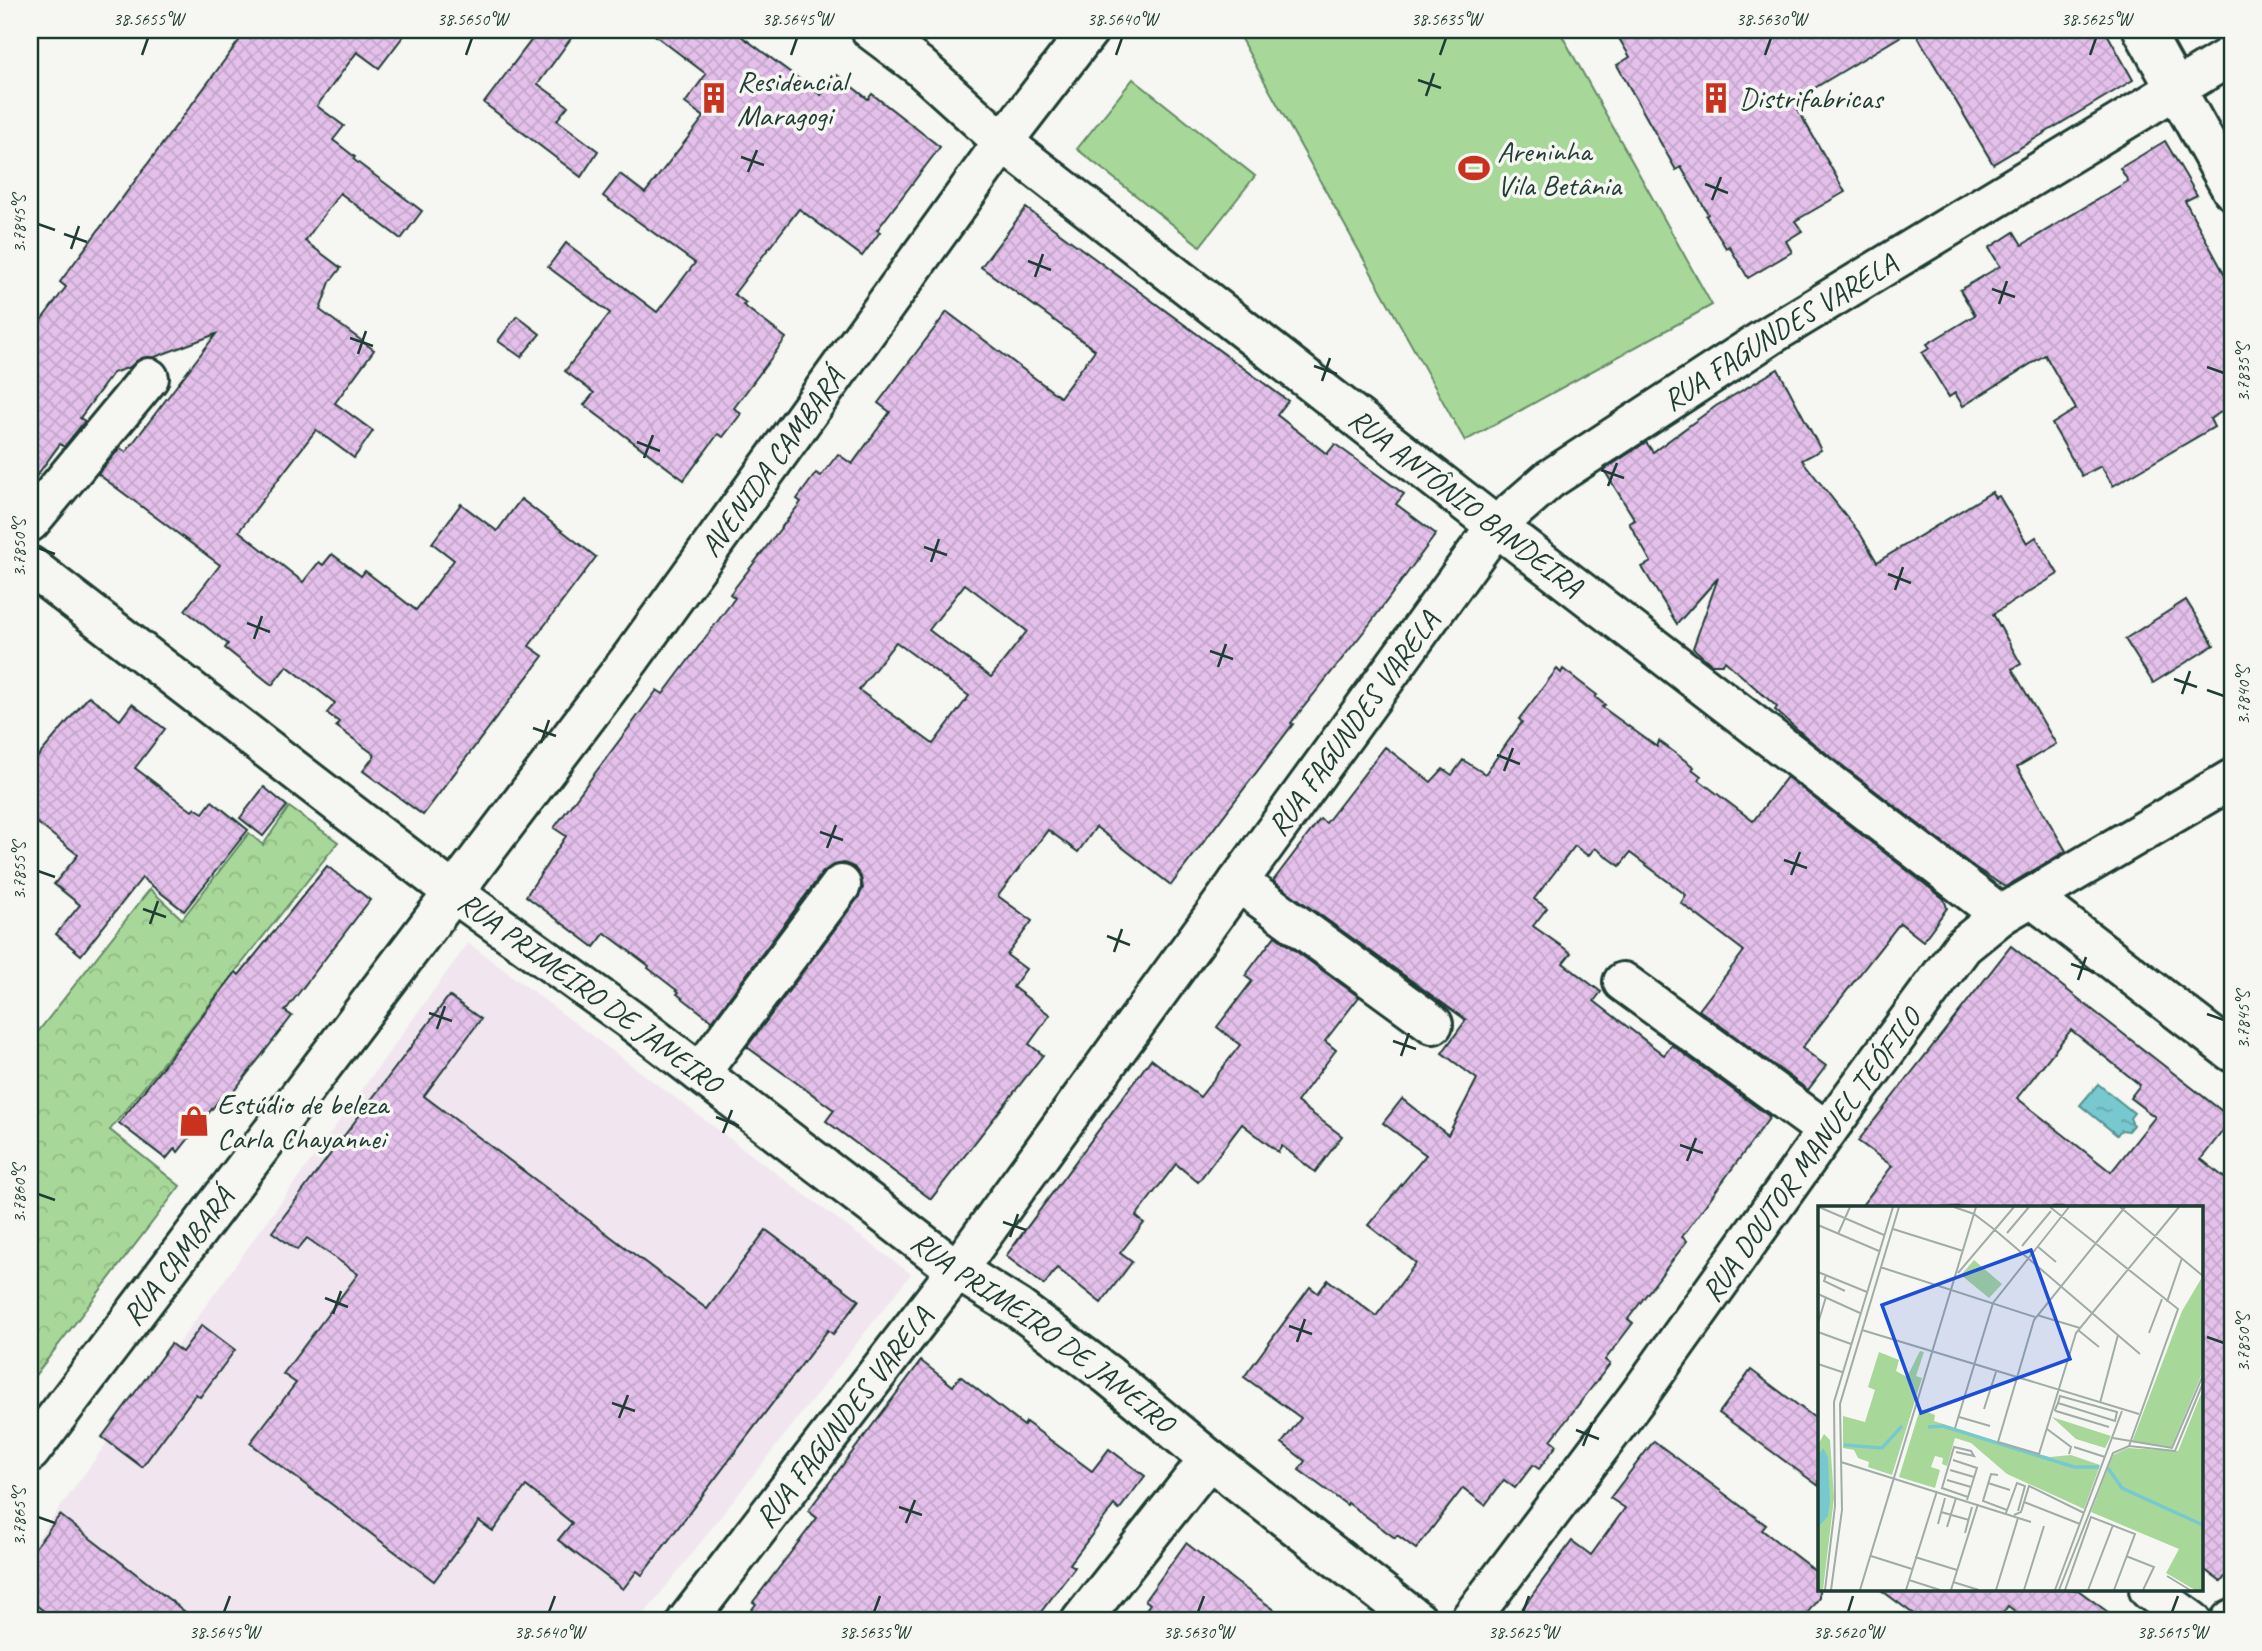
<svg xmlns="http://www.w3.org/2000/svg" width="2262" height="1651" font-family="Caveat,sans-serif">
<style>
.built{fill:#f1e6f0}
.forest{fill:url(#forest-crowns);stroke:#648a66;stroke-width:2}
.green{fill:#a8d899;stroke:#648a66;stroke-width:2}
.water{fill:url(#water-ripples);stroke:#549191;stroke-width:2}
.building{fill:url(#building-cross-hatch);stroke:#1f3d34;stroke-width:2;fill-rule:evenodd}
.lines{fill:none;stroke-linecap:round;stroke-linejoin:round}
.street-casing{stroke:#1f3d34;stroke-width:44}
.secondary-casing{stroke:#1f3d34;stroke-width:44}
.street{stroke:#f6f6f2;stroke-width:38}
.secondary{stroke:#f6f6f2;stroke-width:38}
.ticks{fill:none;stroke:#1f3d34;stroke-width:2.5}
.labels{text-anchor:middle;stroke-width:7;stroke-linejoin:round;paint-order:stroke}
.poi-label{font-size:30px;fill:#1f3d34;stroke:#f6f6f2;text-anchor:start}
.street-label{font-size:30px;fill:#1f3d34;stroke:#f6f6f2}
.inset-river{fill:none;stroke:#78c9cf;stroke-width:3.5}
.inset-road{fill:none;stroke:#a0aca6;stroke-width:2}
.view{fill:#1d4ed8;fill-opacity:0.15;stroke:#1d4ed8;stroke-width:3.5}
.inset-edge{fill:none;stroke:#1f3d34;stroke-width:3.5}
.neatline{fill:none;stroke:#1f3d34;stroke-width:2.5}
.ticks-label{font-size:18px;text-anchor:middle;fill:#1f3d34}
</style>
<defs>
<pattern id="forest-crowns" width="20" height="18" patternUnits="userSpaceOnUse" patternTransform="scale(1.75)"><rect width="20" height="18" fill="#a8d899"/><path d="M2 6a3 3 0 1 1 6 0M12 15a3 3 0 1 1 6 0" fill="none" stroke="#90ba84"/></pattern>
<pattern id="water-ripples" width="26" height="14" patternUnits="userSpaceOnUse" patternTransform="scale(1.75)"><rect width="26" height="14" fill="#78c9cf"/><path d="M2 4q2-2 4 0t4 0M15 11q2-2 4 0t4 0" fill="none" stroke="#62a4a9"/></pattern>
<pattern id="building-cross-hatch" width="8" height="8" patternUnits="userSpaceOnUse" patternTransform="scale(1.75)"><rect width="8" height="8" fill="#e4c0eb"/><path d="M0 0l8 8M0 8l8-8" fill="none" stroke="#c3a6ca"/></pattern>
</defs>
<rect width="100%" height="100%" fill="#f6f6f2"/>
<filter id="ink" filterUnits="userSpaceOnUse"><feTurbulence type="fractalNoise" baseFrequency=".0143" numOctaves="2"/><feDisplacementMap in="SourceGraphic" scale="14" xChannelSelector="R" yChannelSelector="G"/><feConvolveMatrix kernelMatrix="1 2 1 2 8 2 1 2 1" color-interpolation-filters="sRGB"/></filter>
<g filter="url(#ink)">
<polygon class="built" points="468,943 911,1274 639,1621 37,1621 30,1615 30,1549"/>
<polygon class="forest" points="289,807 338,842 110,1130 180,1186 30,1382 30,1042 150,889 182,919 249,833 263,845"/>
<g class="green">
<polygon points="1236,30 1559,30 1712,305 1465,441"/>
<polygon points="1133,79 1255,176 1200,246 1077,149"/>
</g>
<polygon class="water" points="2098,1084 2134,1113 2130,1118 2133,1125 2128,1131 2121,1130 2117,1135 2080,1105"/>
<g class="building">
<polygon points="247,30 408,30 379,68 357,52 317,106 344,126 333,140 355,157 353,159 422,211 401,239 340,193 305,241 341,268 330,282 320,310 374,350 335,403 373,431 354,458 316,430 239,531 303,582 319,562 323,565 332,554 361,576 365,571 416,610 454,560 432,543 461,504 497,531 521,499 596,557 529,646 543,656 423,815 363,771 375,755 336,726 339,722 327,713 335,703 287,666 272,685 225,648 228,644 185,610 220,565 98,474 120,448 126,452 216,334 155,357 141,358 130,367 113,373 80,418 85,421 64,447 60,444 30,485 30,335 66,287 60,282"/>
<polygon points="539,30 577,30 538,84 568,106 557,120 598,151 581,177 484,103"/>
<polygon points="648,30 733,30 821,95 837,75 868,99 872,94 940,147 877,230 880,232 862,256 799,209 759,261 734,294 746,303 743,305 786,338 734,408 741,414 723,437 718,434 684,480 584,405 594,393 565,371 610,313 548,267 566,243 657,312 695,263 603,196 620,174 645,193 704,117 685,103 706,74"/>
<polygon points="1614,30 1911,30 1793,101 1845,192 1795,221 1802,231 1786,241 1792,252 1748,278 1729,246 1726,248 1706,216 1708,214 1681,167 1676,170 1617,65 1630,57"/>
<polygon points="1914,30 2105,30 2133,80 1993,164"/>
<polygon points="2165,141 2197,195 2185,201 2232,288 2232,405 2210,419 2214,427 2113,486 2101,466 2082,476 2052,424 2076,409 2045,355 1963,406 1955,393 1949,397 1922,353 1930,348 1927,344 1975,315 1960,290 2000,266 1989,248 2014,232 2022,245 2128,181 2120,168"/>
<path d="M1026,208L1288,401L1277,415L1327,454L1335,444L1404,494L1396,504L1436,534L1369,625L1291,723L1293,724L1171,885L1096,827L1078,852L1048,830L998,896L1032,921L1007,955L1026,969L1013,987L1050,1015L1029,1044L1043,1055L931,1199L826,1121L834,1110L747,1047L858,898L863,888L861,877L854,867L844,863L833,865L823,872L712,1021L677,994L679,992L648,968L649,966L605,933L594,947L526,896L566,836L554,828L657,690L663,694L735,598L730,594L801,502L797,499L816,473L821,476L838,454L852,464L890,412L878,403L947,312L1060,397L1095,350L981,267ZM965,584L1027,631L991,677L929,630ZM896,642L969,696L933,744L859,690Z"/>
<polygon points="517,316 540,334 521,357 498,341"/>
<polygon points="1778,369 1821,450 1802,460 1861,535 1877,562 1992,492 1995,498 1999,496 2027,543 2036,537 2058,574 1993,614 2021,664 2012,669 2056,744 2017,767 2066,851 2005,887 1973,866 1813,743 1775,710 1777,707 1725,661 1722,664 1711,664 1693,648 1718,578 1677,624 1642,567 1651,562 1629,523 1635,520 1604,470 1646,442 1653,452 1716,406"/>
<polygon points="2186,600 2214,645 2153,683 2125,639"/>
<polygon points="1557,669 1561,673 1563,669 1597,695 1595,697 1605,705 1602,707 1657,747 1659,741 1694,767 1692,769 1701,776 1699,780 1753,821 1787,777 1944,899 1947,908 1923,941 1900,923 1802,1048 1826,1066 1808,1090 1699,1010 1744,951 1681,903 1686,895 1630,853 1620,866 1595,848 1588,856 1575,846 1534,899 1547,908 1533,926 1571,953 1563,963 1601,992 1594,1001 1664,1055 1672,1045 1770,1117 1682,1237 1687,1241 1628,1319 1633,1323 1605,1360 1610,1364 1551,1440 1557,1445 1539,1469 1533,1465 1515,1488 1504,1480 1485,1505 1463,1488 1416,1549 1397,1535 1395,1538 1348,1503 1347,1505 1299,1470 1305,1461 1282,1443 1301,1418 1244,1377 1310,1287 1318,1293 1328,1280 1376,1316 1416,1263 1368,1225 1426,1155 1383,1123 1402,1099 1448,1135 1477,1079 1442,1053 1466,1020 1273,881 1320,819 1326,823 1385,747 1431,782 1443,769 1452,775 1463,760 1485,774 1522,722 1519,719"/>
<polygon points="89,696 120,720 132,704 165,729 135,768 192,811 195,808 203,813 212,801 248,830 184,911 142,878 81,955 56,934 80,905 54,884 78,855 30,817 30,766"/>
<polygon points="264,787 287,806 263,836 240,818"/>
<polygon points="327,866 370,900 285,1011 292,1016 224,1104 219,1100 178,1152 175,1148 166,1159 119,1123 236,972 239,975"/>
<polygon points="1275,936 1359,997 1325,1041 1336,1050 1297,1102 1342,1136 1315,1172 1282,1146 1278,1152 1242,1124 1198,1182 1176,1164 1136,1216 1144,1223 1120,1253 1132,1262 1101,1303 1057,1268 1044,1285 1006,1256 1151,1059 1200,1097 1240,1045 1217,1027 1252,981 1245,976"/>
<path d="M2011,946L2232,1119L2201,1159L2232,1184V1567L2221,1582L2201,1567V1208H1860L1892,1166L1858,1141ZM2071,1030L2140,1085L2130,1098L2155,1117L2111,1172L2017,1098Z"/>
<polygon points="449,996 481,1019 424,1096 707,1309 766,1230 859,1300 833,1334 828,1330 642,1575 637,1571 623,1589 558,1540 572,1523 526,1486 493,1531 479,1521 434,1581 250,1443 296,1383 283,1374 358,1274 307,1238 297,1250 272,1232"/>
<polygon points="202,1325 235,1350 200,1397 196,1394 142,1467 102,1437 171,1344 182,1352"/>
<polygon points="921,1361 953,1386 960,1376 1024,1426 1026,1422 1092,1471 1109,1449 1145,1476 1119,1510 1114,1505 1070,1564 1075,1567 1034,1621 743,1621 756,1604 753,1602 817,1518 808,1511"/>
<polygon points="1751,1370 1819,1421 1819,1486 1719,1413"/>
<polygon points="1654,1441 1766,1525 1762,1530 1819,1574 1819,1598 1801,1621 1513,1621 1572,1541 1591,1555 1625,1508 1610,1498"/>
<polygon points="60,1515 197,1621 56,1621 30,1600 30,1554"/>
<polygon points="1186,1543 1236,1582 1290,1621 1137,1621 1150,1604 1145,1600"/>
<polygon points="1881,1590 2078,1590 2120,1621 2028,1621 2008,1606 1997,1621 1923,1621"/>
</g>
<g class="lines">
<defs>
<g id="street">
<path id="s1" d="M871,30L919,66L1003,142L1496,526L2001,915"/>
<polyline points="2143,30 2232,190"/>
<polyline points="30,522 149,378"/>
<polyline points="1238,882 1433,1024"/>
<polyline points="2032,898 2232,1052"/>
<polyline points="1623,982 1827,1131"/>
<polyline points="700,1073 841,885"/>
<path id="s2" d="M30,1452L631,658L1003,142L1089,30"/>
<polyline points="2149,1590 2192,1621"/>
<path id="s3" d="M687,1621L957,1270L1496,526L1550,479L1769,336L2232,55"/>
<polyline points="1081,1621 1209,1459"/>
<path id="s4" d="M1469,1621L1639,1395L1827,1131L1963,946L2001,915L2232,779"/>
<polyline points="2230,1621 2232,1619"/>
</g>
<g id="secondary">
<path id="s5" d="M30,566L454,893L632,1021L957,1270L1018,1308L1108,1375L1209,1459L1418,1621"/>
</g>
</defs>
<use href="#street" class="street-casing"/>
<use href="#secondary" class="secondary-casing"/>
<use href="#street" class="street"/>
<use href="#secondary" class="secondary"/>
</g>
</g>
<path class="ticks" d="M142,55L148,38M466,55L472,38M791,55L797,38M1116,55L1122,38M1440,55L1446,38M1765,55L1771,38M2090,55L2096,38M1418,80L1441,88M1426,96L1434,73M741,157L764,165M748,172L757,150M1705,184L1728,193M1712,200L1721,177M38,224L55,230M64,234L87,242M71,249L79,226M1028,261L1051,270M1035,277L1043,254M1992,289L2015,297M1999,304L2007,281M350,338L373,346M358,354L366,331M1314,366L1337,374M2207,367L2224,373M1322,381L1330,358M637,442L660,451M644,458L653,435M1601,470L1624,478M1608,486L1617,463M924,547L947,555M38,548L55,554M931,562L939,539M1888,574L1911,583M1895,590L1903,567M247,623L270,632M254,639L262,616M1210,651L1233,659M1218,667L1226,644M2174,679L2197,687M2207,690L2224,696M2182,694L2190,671M533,728L556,736M541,743L549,720M1497,755L1520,764M1504,771L1513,748M820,832L843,840M827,848L836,825M1784,860L1807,868M38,871L55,877M1791,875L1800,852M143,909L166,917M150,924L158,901M1107,936L1130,945M1114,952L1122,929M2071,964L2094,972M2078,980L2086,957M429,1013L452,1021M2207,1014L2224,1020M437,1029L445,1006M1393,1041L1416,1049M1401,1056L1409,1033M716,1117L739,1126M723,1133L732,1110M1680,1145L1703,1153M1687,1161L1696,1138M38,1194L55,1200M1003,1222L1026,1230M1010,1237L1018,1214M325,1298L348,1307M333,1314L341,1291M1289,1326L1312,1334M2207,1337L2224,1343M1297,1342L1305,1319M612,1403L635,1411M619,1418L628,1395M1576,1430L1599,1439M1583,1446L1592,1423M899,1507L922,1515M38,1517L55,1523M906,1523L915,1500M224,1612L230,1596M549,1612L555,1596M874,1612L880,1596M1198,1612L1204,1596M1523,1612L1529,1596M1848,1612L1853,1596M2172,1612L2178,1596"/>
<defs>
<symbol id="building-bare" viewBox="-9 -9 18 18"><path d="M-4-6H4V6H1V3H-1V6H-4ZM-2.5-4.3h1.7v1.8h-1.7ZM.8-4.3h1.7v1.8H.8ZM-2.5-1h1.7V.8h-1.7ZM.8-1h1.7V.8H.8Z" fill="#c8321e" stroke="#f6f6f2" stroke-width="2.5" paint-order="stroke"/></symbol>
<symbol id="stadium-bare" viewBox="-9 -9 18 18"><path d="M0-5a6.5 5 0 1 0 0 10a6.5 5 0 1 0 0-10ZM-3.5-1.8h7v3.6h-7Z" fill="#c8321e" stroke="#f6f6f2" stroke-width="2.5" paint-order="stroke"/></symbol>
<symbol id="shop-bare" viewBox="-9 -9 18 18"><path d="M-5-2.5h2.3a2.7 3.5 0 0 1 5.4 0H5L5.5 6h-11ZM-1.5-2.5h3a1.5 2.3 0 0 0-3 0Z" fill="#c8321e" stroke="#f6f6f2" stroke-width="2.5" paint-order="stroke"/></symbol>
</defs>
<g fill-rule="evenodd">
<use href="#building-bare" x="692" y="76" width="44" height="44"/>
<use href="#building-bare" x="1694" y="76" width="44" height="44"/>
<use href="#stadium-bare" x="1452" y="146" width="44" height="44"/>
<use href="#shop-bare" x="172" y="1099" width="44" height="44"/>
</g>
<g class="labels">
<g class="poi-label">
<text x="737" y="91">Residencial<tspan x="737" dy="34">Maragogi</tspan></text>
<text x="1739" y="108">Distrifabricas</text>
<text x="1497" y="161">Areninha<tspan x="1497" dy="34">Vila Betânia</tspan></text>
<text x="217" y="1114">Estúdio de beleza<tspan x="217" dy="34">Carla Chayannei</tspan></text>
</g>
<g class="street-label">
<text dy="10" stroke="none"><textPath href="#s3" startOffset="1706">RUA FAGUNDES VARELA</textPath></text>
<text dy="10" stroke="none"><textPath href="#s2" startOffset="1237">AVENIDA CAMBARÁ</textPath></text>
<text dy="10" stroke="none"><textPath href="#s1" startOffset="760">RUA ANTÔNIO BANDEIRA</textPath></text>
<text dy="10" stroke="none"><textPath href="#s3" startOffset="1118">RUA FAGUNDES VARELA</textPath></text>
<text dy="10" stroke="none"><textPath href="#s5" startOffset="704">RUA PRIMEIRO DE JANEIRO</textPath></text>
<text dy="10" stroke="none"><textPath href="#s4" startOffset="578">RUA DOUTOR MANUEL TEÓFILO</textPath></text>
<text dy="10" stroke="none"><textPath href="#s2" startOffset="245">RUA CAMBARÁ</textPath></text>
<text dy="10" stroke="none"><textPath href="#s5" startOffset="1270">RUA PRIMEIRO DE JANEIRO</textPath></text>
<text dy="10" stroke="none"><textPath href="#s3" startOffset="257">RUA FAGUNDES VARELA</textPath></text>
</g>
</g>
<g transform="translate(1818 1206)">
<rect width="385" height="385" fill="#f6f6f2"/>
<path d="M383,73L385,165L353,242L314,236L364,105ZM234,211L293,230L287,242L258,233Z" fill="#a8d899"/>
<path d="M102,145L106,146L98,170L104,172L74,269L50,261L51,256L40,252L36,244L25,242V210L47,216L57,184L50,181L61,146L81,154L78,165L89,171ZM385,183V384H377L348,367L361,343L273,306L295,249L310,242L360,245ZM102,203L117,209L116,215L206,244L232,251L253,249L282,259L266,303L189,268L153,237L137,232L129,260L124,258L125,252L117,250L113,261L122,264L117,282L81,271Z" fill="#a8d899"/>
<path d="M156,54L184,78L171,92L143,69ZM6,228L12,234L16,292L5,384H0V239Z" fill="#a8d899"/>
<path d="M5,242L10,251L12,296L10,310L0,322V250Z" fill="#78c9cf"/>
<path class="inset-river" d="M110,221L125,220L256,261H281M26,239L64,242L84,220M290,262L304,282L385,319"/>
<path class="inset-road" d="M1,1L66,29M136,1L156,8L177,24L322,148M232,1L360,103L311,240M302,1L385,70M307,1L216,114L180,236L221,248L258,127L361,1M0,19L61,45M75,23L145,45M189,27L211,1M20,28L32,1M204,40L233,5M219,40L238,56M62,61L217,111M0,66L49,86M140,67L196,1M8,69L6,75L27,85M0,88L42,107M349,96L364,52M219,109L262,122M0,117L8,91M44,124L321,208M260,124L281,141M0,126L33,138M331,127L344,93M0,158L24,166M240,197L297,215L299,206L242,190L240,197L237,204L238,205L291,221M282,197L300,129M166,203L178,166M141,211L172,220M137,222L175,97L251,1M229,223L253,241L251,248M295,232L354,242L385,169M256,241L287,251M138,246L156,250L153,245L136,241L124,282L150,291M135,254L159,262L149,294M23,256L213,316M132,264L156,271M180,269L173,268L165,295L189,304M129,274L153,281M170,277L192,284M206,296L262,318M123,306L151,314M188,307L199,277L207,280L200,305M196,309L203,306L211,280L266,307M120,318L127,292M129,321L138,292M147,327L154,301M53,350L94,363M308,350L336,361L325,384M97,351L139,364M349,370L372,384M91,374L122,384M135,376L161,384M7,384L17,300L16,196L75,1M13,384L24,304L22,198L81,1M42,384L158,1M88,384L119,285M133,384L160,298M178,384L200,312M206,384L226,320M237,384L304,205M241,384L295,247L311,240L357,245L385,177M247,384L273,311L317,328L296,384M270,384L295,319"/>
<path class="view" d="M213,44L252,153L103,207L64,99Z"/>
<rect width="385" height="385" class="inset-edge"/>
</g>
<rect width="2262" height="1651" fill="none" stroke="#f6f6f2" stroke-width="77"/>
<rect x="38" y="38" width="2186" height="1574" class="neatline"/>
<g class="ticks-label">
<text x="148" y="25">38.5655°W</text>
<text x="472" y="25">38.5650°W</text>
<text x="797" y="25">38.5645°W</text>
<text x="1122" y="25">38.5640°W</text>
<text x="1446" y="25">38.5635°W</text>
<text x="1771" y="25">38.5630°W</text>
<text x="2096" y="25">38.5625°W</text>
<text transform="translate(19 224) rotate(-90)" y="6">3.7845°S</text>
<text transform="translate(2243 373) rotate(-90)" y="6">3.7835°S</text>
<text transform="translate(19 548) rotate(-90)" y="6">3.7850°S</text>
<text transform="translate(2243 696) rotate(-90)" y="6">3.7840°S</text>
<text transform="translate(19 871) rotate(-90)" y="6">3.7855°S</text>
<text transform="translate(2243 1020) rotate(-90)" y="6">3.7845°S</text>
<text transform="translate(19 1194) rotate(-90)" y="6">3.7860°S</text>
<text transform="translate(2243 1343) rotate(-90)" y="6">3.7850°S</text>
<text transform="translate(19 1517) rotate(-90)" y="6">3.7865°S</text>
<text x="224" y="1638">38.5645°W</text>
<text x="549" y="1638">38.5640°W</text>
<text x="874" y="1638">38.5635°W</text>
<text x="1198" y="1638">38.5630°W</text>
<text x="1523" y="1638">38.5625°W</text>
<text x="1848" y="1638">38.5620°W</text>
<text x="2172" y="1638">38.5615°W</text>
</g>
</svg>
